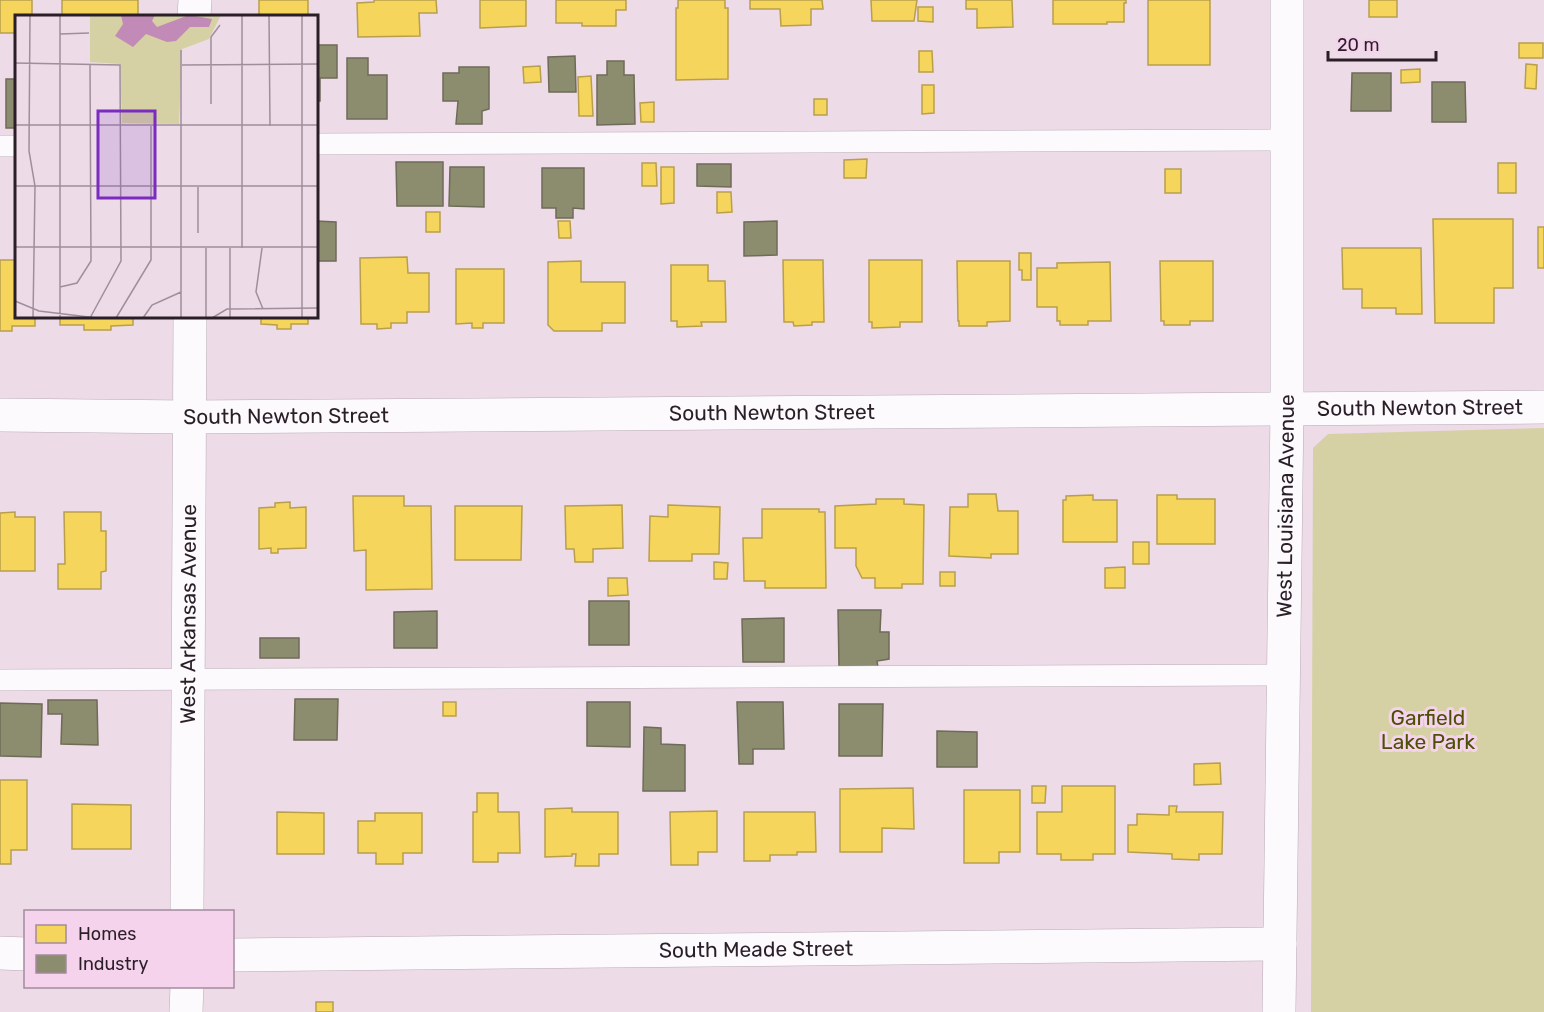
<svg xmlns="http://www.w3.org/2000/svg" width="1544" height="1012" font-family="Rubik,sans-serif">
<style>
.green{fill:#d5d1a4}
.homes{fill:#f6d55c;stroke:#b99e4c;stroke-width:1.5}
.industry{fill:#8c8c6e;stroke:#6f6b59;stroke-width:1.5}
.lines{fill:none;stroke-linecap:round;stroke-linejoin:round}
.service-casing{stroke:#b9abb5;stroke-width:22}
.minor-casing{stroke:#b9abb5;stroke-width:34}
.tertiary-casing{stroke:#b9abb5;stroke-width:34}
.service{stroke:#fcfafc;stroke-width:21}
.minor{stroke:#fcfafc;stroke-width:33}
.tertiary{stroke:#fcfafc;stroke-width:33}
.labels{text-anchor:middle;stroke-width:6;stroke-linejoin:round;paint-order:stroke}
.street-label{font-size:21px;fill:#2a1e27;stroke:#f5d3ec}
.park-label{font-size:21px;fill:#4c5004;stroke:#f5d3ec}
.inset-road{fill:none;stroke:#9f8f9b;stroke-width:1.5}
.view{fill:#7b2cbf;fill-opacity:0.15;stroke:#7b2cbf;stroke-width:3}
.inset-edge{fill:none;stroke:#2a1e27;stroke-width:3}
</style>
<rect width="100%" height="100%" fill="#eddbe8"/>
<polygon class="green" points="1544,428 1544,1012 1311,1012 1313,448 1328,434"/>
<g class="homes">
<polygon points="0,0 32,0 32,16 16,16 16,33 0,33"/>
<rect x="62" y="0" width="76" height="16"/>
<rect x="259" y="0" width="49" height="16"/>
<polygon points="374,0 436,0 437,13 419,13 420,36 358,37 357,3 374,2"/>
<polygon points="480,0 526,0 526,26 480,28"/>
<polygon points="556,0 626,0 626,10 616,10 616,26 582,26 582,23 556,23"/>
<polygon points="678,0 725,0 725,8 728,8 728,79 676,80 676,8 678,8"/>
<polygon points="750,0 822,0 823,9 811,9 811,25 781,26 780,9 750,9"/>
<polygon points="871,0 917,0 914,21 872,21"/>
<polygon points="966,0 1012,0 1013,27 977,28 977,9 966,9"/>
<polygon points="1053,0 1126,0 1126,3 1124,3 1124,22 1107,22 1107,24 1053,24"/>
<rect x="1148" y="0" width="62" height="65"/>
<rect x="1369" y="0" width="28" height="17"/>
<polygon points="918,7 933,7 933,22 918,21"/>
<rect x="1519" y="43" width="24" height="15"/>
<polygon points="919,51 932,51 933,72 919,72"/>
<polygon points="1526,64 1537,65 1536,89 1525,88"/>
<polygon points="540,66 541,82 524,83 523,67"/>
<polygon points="1420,69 1420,82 1401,83 1401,70"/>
<polygon points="591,76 593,116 579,116 578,77"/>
<polygon points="922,85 934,85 934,113 922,114"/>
<rect x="814" y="99" width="13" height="16"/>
<polygon points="654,102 654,122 641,122 640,103"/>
<polygon points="867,159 866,178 844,178 844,160"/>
<polygon points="642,163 656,163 657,186 642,186"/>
<rect x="1498" y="163" width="18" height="30"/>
<polygon points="661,167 674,167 674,203 661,204"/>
<rect x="1165" y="169" width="16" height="24"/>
<polygon points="717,192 731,192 732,212 717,213"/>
<rect x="426" y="212" width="14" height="20"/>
<polygon points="1433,219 1513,219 1513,288 1494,288 1494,323 1435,323"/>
<polygon points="558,221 570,221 571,238 559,238"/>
<rect x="1538" y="227" width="6" height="41"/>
<polygon points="1342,248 1421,248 1422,314 1396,314 1396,308 1362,308 1362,289 1343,289"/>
<polygon points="1019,253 1031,253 1031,280 1022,280 1022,270 1019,270"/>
<polygon points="407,257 408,273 429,273 429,312 407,312 407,323 391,323 391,328 377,329 377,324 361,324 360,258"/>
<polygon points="0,260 16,260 16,316 35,316 35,326 12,326 12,331 0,331"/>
<polygon points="783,260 823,260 824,322 812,322 812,325 794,326 793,322 784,322"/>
<polygon points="869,260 922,260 922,322 900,322 900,327 872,328 872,322 869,322"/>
<polygon points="581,261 581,282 625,282 625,323 602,323 602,331 554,331 548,325 548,262"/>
<polygon points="957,261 1010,261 1010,321 987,322 987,326 959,326 959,321 958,321"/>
<polygon points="1160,261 1213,261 1213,321 1190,321 1190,325 1164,325 1164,321 1161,321"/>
<polygon points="1110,262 1111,321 1088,321 1088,325 1060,325 1060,321 1057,321 1057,307 1037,307 1037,268 1057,268 1057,263"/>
<polygon points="671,265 708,265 708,281 725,281 726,322 701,322 702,326 677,327 677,321 671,321"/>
<polygon points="456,269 504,269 504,323 483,323 483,328 472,328 472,323 456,324"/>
<polygon points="60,316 133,316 133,325 111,326 111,330 84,330 84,325 60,325"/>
<polygon points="261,316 308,316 308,324 291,324 291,329 277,329 277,325 261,324"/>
<polygon points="968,494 996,494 998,511 1018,511 1018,554 991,554 991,558 949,556 950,507 968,507"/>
<polygon points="1093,495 1093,500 1117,500 1117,542 1063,542 1063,500 1066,500 1066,496"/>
<polygon points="1157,495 1177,495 1177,499 1215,499 1215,544 1157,544"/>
<polygon points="353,496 404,496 404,506 431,506 432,589 366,590 366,550 354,551"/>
<polygon points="876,499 904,499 904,504 924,505 923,584 902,584 902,588 875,588 875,578 862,578 856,566 856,548 835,548 835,506 876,504"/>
<polygon points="290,502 290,508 306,507 306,548 278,549 278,553 271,553 271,548 259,549 259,508 275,507 275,503"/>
<polygon points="622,505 623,548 593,549 593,562 575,562 574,549 566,549 565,506"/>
<polygon points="668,505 720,507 719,554 692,554 692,561 649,561 650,516 668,517"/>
<polygon points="455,506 522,506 521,560 455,560"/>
<polygon points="762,509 819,509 819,512 825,512 826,588 765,588 765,581 744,581 743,538 762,538"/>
<polygon points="15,512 15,517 35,517 35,571 0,571 0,513"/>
<polygon points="64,512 101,512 101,531 106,531 106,571 101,572 101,589 58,589 58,564 65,564"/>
<rect x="1133" y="542" width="16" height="22"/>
<polygon points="714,562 728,563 727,579 714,579"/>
<polygon points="1125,567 1125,588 1105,588 1105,568"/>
<rect x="940" y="572" width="15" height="14"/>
<polygon points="608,578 627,578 628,595 608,596"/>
<rect x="443" y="702" width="13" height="14"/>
<polygon points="1220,763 1221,784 1194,785 1194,764"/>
<polygon points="0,780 27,780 27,850 11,850 11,864 0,864"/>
<polygon points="1032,786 1046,786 1045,803 1032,803"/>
<polygon points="1062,786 1115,786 1115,854 1093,854 1093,860 1061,860 1061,854 1037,854 1037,812 1062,812"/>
<polygon points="913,788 914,829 882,828 882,852 840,852 840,789"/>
<polygon points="964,790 1020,790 1020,852 999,852 999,863 964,863"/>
<polygon points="477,793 498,793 498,812 519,812 520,853 498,853 498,862 473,862 473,812 477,812"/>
<polygon points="72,804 131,805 131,849 72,849"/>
<polygon points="1169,806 1177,806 1176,812 1223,812 1222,854 1199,854 1199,860 1172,859 1172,854 1128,852 1128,825 1137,825 1137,814 1169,815"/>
<polygon points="572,808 572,812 618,812 618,854 599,854 599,866 575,866 576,854 572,854 572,856 545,857 545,809"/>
<polygon points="717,811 717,852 698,852 698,865 671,865 670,812"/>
<polygon points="277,812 324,813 324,854 277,854"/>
<polygon points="744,812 815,812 816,852 797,852 797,855 770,855 770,861 744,861"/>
<polygon points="375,813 422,813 422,853 403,853 403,864 376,864 376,853 358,853 358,821 375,821"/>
<rect x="316" y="1002" width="17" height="10"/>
</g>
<g class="industry">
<polygon points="316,45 337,45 337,78 320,78 320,101 316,101"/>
<polygon points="575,56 576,92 549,92 548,57"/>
<polygon points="347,58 368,58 368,75 387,75 387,119 347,119"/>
<polygon points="607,61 624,61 624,75 634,75 635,124 597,125 597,75 607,75"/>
<polygon points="459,67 489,67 489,109 482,111 482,124 456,124 458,101 443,101 443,73 459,73"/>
<polygon points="1352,73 1391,73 1391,111 1351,111"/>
<rect x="6" y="79" width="10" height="49"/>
<polygon points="1432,82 1465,82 1466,122 1432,122"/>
<polygon points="396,162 443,162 443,206 397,206"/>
<polygon points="697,164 731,164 731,187 697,186"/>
<polygon points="450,167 484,167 484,207 449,206"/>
<polygon points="542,168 584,168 584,209 573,208 573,218 556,218 556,208 542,208"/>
<polygon points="316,221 336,222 336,261 316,261"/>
<polygon points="777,221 777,255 744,256 744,222"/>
<rect x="589" y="601" width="40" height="44"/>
<polygon points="838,610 881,610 880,632 889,632 889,659 877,661 878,667 839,666"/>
<polygon points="437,611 437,648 394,648 394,612"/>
<polygon points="784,618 784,662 743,662 742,619"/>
<rect x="260" y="638" width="39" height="20"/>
<polygon points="295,699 338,699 337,740 294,740"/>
<polygon points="48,700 97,700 98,745 61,744 62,714 48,714"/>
<polygon points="587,702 630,702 630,747 587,746"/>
<polygon points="737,702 783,702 784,749 753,749 753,764 739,764"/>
<polygon points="0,703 42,704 41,757 0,756"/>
<polygon points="839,704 883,704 882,756 839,756"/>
<polygon points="644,727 661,728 661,744 685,745 685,791 643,791"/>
<polygon points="937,731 977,732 977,767 937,767"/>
</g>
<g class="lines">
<defs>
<g id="service">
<polyline points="316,144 1287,140"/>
<polyline points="0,146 16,146"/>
<polyline points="0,680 1284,675"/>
</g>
<g id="minor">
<polyline points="194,16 195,0"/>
<path id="s1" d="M0,415L189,417L1544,407"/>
<path id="s2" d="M187,912L190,316"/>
<polyline points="0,953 26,954"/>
<path id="s3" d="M232,955L1280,944"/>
<polyline points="186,1012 187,986"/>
</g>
<g id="tertiary">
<path id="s4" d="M1279,1012L1287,409V0"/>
</g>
</defs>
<use href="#service" class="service-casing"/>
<use href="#minor" class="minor-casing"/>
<use href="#tertiary" class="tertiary-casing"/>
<use href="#service" class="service"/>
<use href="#minor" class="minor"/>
<use href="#tertiary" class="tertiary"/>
</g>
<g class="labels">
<g class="street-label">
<text dy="7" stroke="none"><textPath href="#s1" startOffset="1420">South Newton Street</textPath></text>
<text dy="7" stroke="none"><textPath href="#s1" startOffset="772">South Newton Street</textPath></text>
<text dy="7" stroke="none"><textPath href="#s1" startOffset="286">South Newton Street</textPath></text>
<text dy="7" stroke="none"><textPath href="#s4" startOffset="506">West Louisiana Avenue</textPath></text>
<text dy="7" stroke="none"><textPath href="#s2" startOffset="298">West Arkansas Avenue</textPath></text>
<text dy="7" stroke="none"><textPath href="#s3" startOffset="524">South Meade Street</textPath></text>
</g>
<g class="park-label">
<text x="1428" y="725">Garfield<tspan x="1428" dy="24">Lake Park</tspan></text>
</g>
</g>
<g transform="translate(15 15)">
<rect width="303" height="303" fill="#eddbe8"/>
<path d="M75,0H206L194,24L167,34L164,109L107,108L105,49L75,47Z" fill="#d5d1a4"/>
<path d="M106,0H140L137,6L142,12L174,0L197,4L194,12H175L161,26L152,27L131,19L118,32L100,21L108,9Z" fill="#c28ab6"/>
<path class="inset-road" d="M15,0L14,136L20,171L18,303M227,0V233M254,0L255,111M45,19L74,18M166,35V303M0,48L105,50L106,246L75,303M167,50L303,49M196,89V22L205,10M0,110H303M0,171H303M183,218V172M0,232H303M215,233V303M247,233L241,277L248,294M45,272L62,268L76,246L75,49M0,286L24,296L82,303M45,303V0M101,303L136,245V111M128,303L137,290L166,277M191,303V233M197,303L212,294L303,293M287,303V0"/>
<path class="view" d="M83,96H140V183H83Z"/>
<rect width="303" height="303" class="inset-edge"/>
</g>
<rect x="24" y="910" width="210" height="78" fill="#f5d3ec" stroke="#a48b9d" stroke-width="1.5"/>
<rect x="36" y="925" width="30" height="18" fill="#f6d55c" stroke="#a48b9d" stroke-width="1.5"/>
<text x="78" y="940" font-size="18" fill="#2a1e27">Homes</text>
<rect x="36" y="955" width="30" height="18" fill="#8c8c6e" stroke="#a48b9d" stroke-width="1.5"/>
<text x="78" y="970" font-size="18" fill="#2a1e27">Industry</text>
<path d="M1328 51v9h108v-9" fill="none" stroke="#2a1e27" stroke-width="3"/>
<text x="1337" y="51" font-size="18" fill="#2a1e27" stroke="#f5d3ec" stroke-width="4.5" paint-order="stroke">20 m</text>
</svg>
